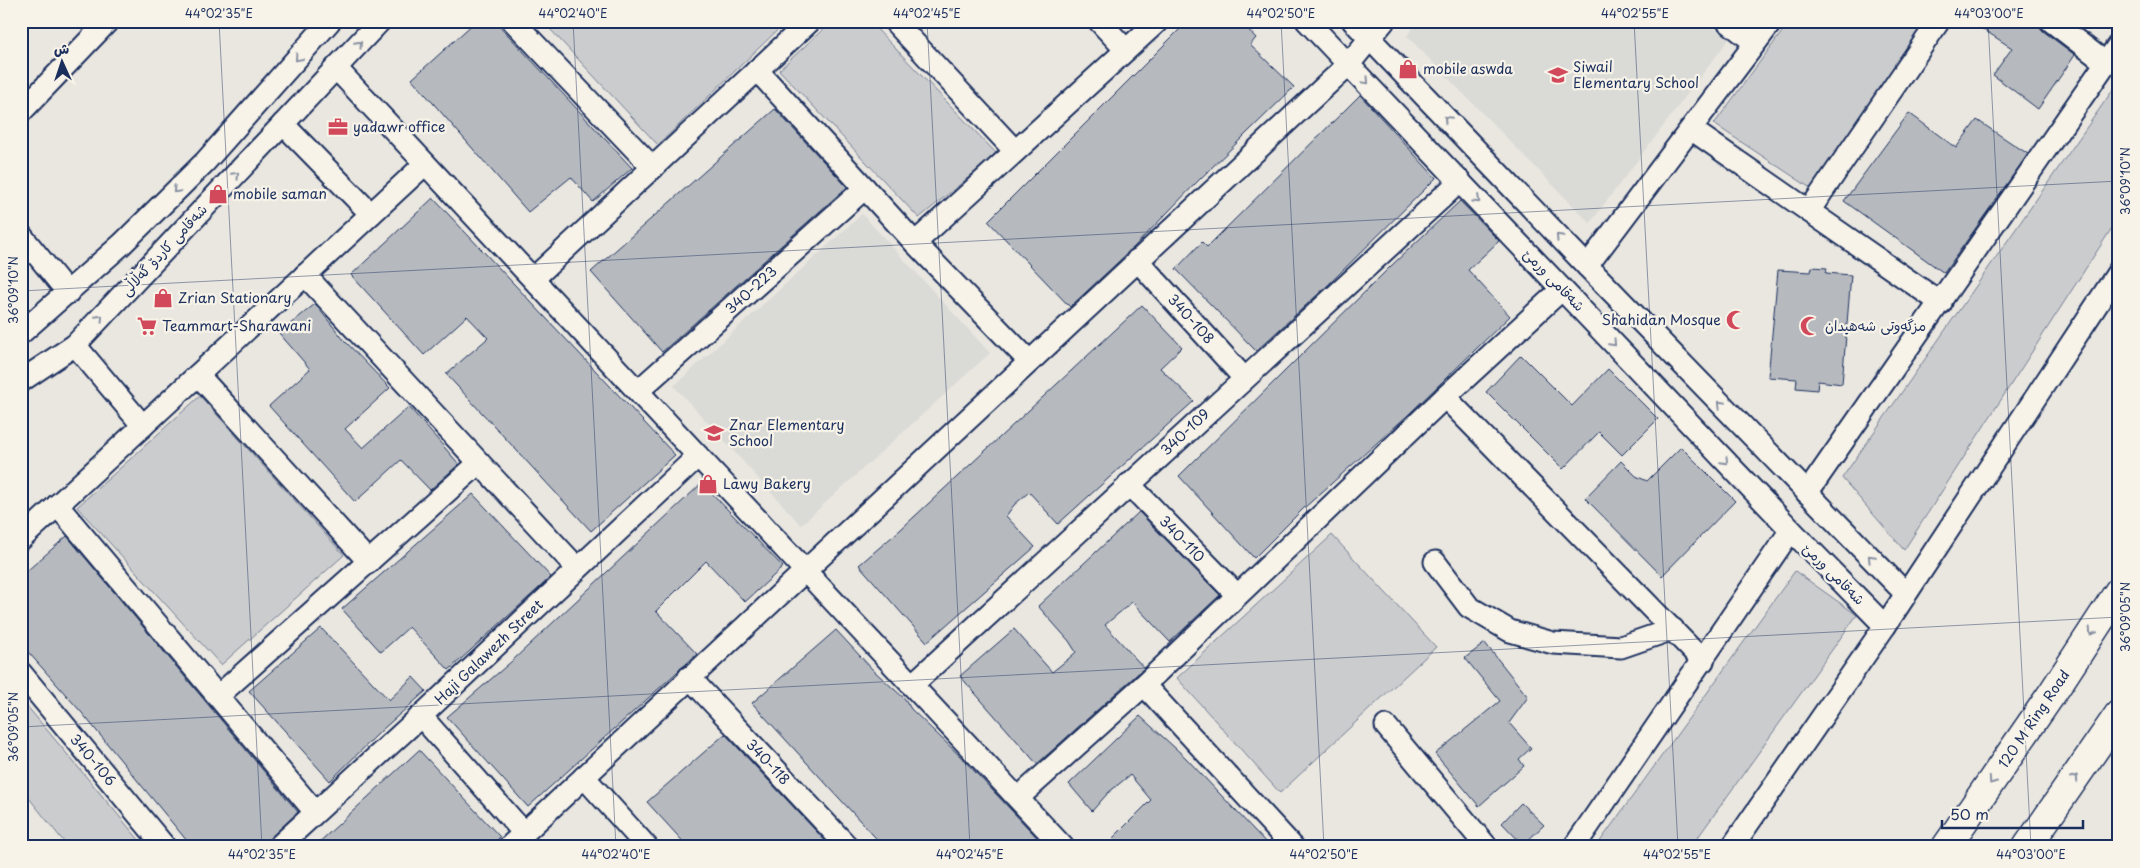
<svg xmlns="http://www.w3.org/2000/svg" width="2140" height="868" font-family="'Playpen Sans','Playpen Sans Arabic',sans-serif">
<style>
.built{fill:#dadad6}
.green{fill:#cbcccd;stroke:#737e96}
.building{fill:#b6babf;stroke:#1b2f5e}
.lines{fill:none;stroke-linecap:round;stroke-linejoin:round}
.minor-casing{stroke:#1b2f5e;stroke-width:25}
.highway-casing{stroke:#1b2f5e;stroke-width:31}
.minor{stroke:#f7f3e8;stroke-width:21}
.highway{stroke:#f7f3e8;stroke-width:28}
.oneway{stroke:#8991a3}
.ticks{fill:none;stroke:#1b2f5e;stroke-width:1;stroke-opacity:0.45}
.labels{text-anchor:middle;stroke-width:4.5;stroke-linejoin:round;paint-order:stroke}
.poi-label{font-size:14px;fill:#1b2f5e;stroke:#f7f3e8;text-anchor:start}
.street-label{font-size:14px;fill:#1b2f5e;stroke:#f7f3e8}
.neatline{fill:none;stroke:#1b2f5e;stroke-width:2}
.ticks-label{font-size:12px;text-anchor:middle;fill:#1b2f5e}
</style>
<rect width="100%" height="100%" fill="#eae7e0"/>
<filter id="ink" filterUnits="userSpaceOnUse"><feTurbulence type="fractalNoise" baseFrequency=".02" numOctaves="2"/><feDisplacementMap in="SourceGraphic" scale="10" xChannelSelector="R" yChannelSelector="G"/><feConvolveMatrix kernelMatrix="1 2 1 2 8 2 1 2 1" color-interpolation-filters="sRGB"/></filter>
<g filter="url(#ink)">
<g class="built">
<polygon points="1418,21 1705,21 1729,39 1590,223 1407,36"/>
<polygon points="862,214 990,353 801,525 674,386"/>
</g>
<g class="green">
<polygon points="558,21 787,21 658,145 550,29"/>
<polygon points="832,21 869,21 997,154 919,218 779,70"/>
<polygon points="1790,21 1928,21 1812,189 1714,124"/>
<polygon points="2119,81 2119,217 1904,550 1842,478"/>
<polygon points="200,396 344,555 221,665 77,507"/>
<polygon points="1332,535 1436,647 1280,793 1177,678"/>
<polygon points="1795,571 1857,615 1691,847 1596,847"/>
<polygon points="21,699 145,847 68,847 21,788"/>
</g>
<g class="building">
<polygon points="476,21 495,21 632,168 593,202 571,177 528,212 412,79"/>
<polygon points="1188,21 1240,21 1256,38 1250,45 1294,87 1199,180 1132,249 1070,307 988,221"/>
<polygon points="1970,21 2035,21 2043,31 2075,55 2038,109 1993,75 2012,48"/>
<polygon points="1360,95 1436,178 1327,286 1256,351 1176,269 1202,242 1207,247"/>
<polygon points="775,109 847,187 662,352 591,272"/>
<polygon points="1909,113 1956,148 1977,120 2028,154 1944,273 1844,201"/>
<polygon points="433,198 675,455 591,531 446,374 488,338 467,316 424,355 351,275"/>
<polygon points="1460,201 1499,241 1468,270 1510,316 1408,415 1303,509 1254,558 1179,476 1391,266"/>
<polygon points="1812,267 1827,268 1826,273 1851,275 1842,384 1818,381 1817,390 1796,388 1797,379 1768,377 1778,270 1811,272"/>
<polygon points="315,304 344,340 390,388 345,429 363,448 409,407 459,464 430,490 401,460 355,502 269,406 310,369 279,333"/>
<polygon points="1142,305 1182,347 1160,368 1194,401 1058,524 1029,492 1014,505 1006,516 1035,547 927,642 859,565 900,530"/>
<polygon points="1521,355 1572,406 1608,369 1658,419 1622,455 1599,432 1563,469 1486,392"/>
<polygon points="1681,447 1735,501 1662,576 1585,498 1621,461 1636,476 1647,481"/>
<polygon points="702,483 783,567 745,602 706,561 656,611 697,654 528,807 447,717 512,661"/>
<polygon points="473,494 551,577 449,670 409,627 381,652 342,609"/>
<polygon points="1139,512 1220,595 1170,642 1132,602 1105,625 1144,668 1037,764 960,676 1014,629 1052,672 1067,660 1076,652 1069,641 1038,606"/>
<polygon points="67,536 298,812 270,838 264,847 192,847 82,713 21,644 21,576"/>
<polygon points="321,628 389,700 413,677 426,691 383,729 330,781 249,691"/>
<polygon points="836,630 873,670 905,699 911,709 960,756 1046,847 884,847 752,703"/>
<polygon points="1485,643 1528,697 1509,723 1531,748 1519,759 1524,766 1479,806 1435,754 1500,701 1465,658"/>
<polygon points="1140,716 1185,757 1270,847 1122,847 1113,838 1151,800 1130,775 1108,793 1092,811 1069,784"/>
<polygon points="725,734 831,847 688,847 647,802"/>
<polygon points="419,750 500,837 490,847 314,847"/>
<polygon points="1521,803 1544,825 1523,845 1502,823"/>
</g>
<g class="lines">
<defs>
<g id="minor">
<polyline points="513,21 653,168"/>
<polyline points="894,21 1015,151"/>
<polyline points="1099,21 1126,50"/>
<polyline points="1307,21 1791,530 1885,626"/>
<polyline points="1353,21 1587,266 1905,593"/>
<polyline points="1727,21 1755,43"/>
<polyline points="2051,21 2106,63"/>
<polyline points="336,68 1063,847"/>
<polyline points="757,70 915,243 1029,361"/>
<polyline points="21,112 108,21"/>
<polyline points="283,124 371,214"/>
<polyline points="1691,129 1941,303"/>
<polyline points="1809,211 1939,21"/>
<polyline points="21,235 68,293"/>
<polyline points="915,243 1158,21"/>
<polyline points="1137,260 1244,378"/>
<polyline points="1587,266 1772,21"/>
<polyline points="305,275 577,568"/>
<polyline points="533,279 810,21"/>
<polyline points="21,333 122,244 205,162 330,21"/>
<polyline points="75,345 143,426"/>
<polyline points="198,375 369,562"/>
<polyline points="21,381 75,345 380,21"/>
<polyline points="638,391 865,188"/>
<polyline points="1445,397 1703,661"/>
<polyline points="1129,484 1236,594"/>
<polyline points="1807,493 2119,44"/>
<polyline points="57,505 315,812"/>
<polyline points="21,539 425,164"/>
<polyline points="1435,562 1469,607 1510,631 1553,643 1621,647 1673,629"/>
<polyline points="21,673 165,847"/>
<polyline points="689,677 848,847"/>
<polyline points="912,685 1460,181"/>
<polyline points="1144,685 1293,847"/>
<polyline points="218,696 479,463"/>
<polyline points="421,716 524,833"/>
<polyline points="1386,726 1487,847"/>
<polyline points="584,777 647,847"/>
<polyline points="1018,798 1144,685 1445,397 1562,289"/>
<polyline points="278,847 421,716 698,456"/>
<polyline points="509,847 1349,64 1384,21"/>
<polyline points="1574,847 1791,530"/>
<polyline points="1732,847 1885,626 2119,271"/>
</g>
<g id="highway">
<polyline points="1946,847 2053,692 2119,591"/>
<polyline points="2027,847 2119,714"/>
</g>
</defs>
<use href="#minor" class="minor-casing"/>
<use href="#highway" class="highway-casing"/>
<use href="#minor" class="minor"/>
<use href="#highway" class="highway"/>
</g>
<defs><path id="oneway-chevron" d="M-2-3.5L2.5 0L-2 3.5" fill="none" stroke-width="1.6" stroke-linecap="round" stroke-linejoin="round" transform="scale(1.25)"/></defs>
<g class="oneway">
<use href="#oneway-chevron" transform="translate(359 44) rotate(-47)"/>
<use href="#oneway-chevron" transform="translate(298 58) rotate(132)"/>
<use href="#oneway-chevron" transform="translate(1366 81) rotate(47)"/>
<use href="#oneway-chevron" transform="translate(1447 119) rotate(-134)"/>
<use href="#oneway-chevron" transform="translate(236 175) rotate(-47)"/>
<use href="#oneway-chevron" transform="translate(176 190) rotate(135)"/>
<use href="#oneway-chevron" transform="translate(1477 200) rotate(43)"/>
<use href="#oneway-chevron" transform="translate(1559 237) rotate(-133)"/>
<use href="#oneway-chevron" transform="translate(100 318) rotate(-47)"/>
<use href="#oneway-chevron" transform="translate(1613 343) rotate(47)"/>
<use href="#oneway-chevron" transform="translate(1721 404) rotate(-134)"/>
<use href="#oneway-chevron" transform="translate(1725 461) rotate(47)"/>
<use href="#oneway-chevron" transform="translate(1871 558) rotate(-134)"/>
<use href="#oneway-chevron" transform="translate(2092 632) rotate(123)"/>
<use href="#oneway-chevron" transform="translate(2075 778) rotate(-55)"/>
<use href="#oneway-chevron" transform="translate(1992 781) rotate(125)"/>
</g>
</g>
<path class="ticks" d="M219,21L262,847M573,21L616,847M927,21L970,847M1281,21L1324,847M1634,21L1678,847M1988,21L2031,847M21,291L2119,181M21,727L2119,617"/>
<defs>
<symbol id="shop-bare" viewBox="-9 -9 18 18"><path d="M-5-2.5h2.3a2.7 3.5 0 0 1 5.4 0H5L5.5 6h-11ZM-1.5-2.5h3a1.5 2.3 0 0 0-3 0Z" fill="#d1495b" stroke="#f7f3e8" stroke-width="2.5" paint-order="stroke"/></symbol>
<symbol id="school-bare" viewBox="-9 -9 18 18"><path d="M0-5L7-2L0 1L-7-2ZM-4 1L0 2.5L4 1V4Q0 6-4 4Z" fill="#d1495b" stroke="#f7f3e8" stroke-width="2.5" paint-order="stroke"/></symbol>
<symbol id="office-bare" viewBox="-9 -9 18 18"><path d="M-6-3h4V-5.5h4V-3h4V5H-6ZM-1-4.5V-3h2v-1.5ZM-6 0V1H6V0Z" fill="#d1495b" stroke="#f7f3e8" stroke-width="2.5" paint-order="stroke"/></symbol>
<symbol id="mosque-bare" viewBox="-9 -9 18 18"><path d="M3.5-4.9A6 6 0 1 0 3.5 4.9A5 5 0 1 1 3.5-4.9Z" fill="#d1495b" stroke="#f7f3e8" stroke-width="2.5" paint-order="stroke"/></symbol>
<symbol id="supermarket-bare" viewBox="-9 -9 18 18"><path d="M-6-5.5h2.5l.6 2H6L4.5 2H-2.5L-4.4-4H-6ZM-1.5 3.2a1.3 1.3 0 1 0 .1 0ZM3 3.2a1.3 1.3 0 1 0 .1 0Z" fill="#d1495b" stroke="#f7f3e8" stroke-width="2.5" paint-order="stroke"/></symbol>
</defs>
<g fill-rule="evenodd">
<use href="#shop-bare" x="1394" y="55" width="28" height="28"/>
<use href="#school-bare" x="1544" y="61" width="28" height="28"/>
<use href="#office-bare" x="324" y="113" width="28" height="28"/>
<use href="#shop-bare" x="204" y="180" width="28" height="28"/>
<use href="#shop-bare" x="149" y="284" width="28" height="28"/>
<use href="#mosque-bare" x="1722" y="306" width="28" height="28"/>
<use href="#supermarket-bare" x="133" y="312" width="28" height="28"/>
<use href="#mosque-bare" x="1796" y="312" width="28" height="28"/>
<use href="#school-bare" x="700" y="419" width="28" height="28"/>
<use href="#shop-bare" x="694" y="470" width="28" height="28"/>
</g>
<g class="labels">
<g class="poi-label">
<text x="1573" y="72">Siwail<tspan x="1573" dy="16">Elementary School</tspan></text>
<text x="1423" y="74">mobile aswda</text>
<text x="353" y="132">yadawr office</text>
<text x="233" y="199">mobile saman</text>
<text x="178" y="303">Zrian Stationary</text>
<text x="1721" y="325" text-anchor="end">Shahidan Mosque</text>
<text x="162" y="331">Teammart-Sharawani</text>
<text x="1825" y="331">مزگەوتی شەهیدان</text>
<text x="729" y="430">Znar Elementary<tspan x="729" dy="16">School</tspan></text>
<text x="723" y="489">Lawy Bakery</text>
</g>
<g class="street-label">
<text transform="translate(164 250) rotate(-47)" y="5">شەقامی کاردۆ گەڵاڵی</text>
<text transform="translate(1554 280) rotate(46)" y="5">شەقامی ورمێ</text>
<text transform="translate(751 290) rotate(-42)" y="5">340-223</text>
<text transform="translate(1191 319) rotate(48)" y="5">340-108</text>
<text transform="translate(1185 432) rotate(-43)" y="5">340-109</text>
<text transform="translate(1182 539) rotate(46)" y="5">340-110</text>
<text transform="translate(1834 574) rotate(45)" y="5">شەقامی ورمێ</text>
<text transform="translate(489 652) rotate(-44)" y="5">Haji Galawezh Street</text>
<text transform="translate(2034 719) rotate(-56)" y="5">120 M Ring Road</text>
<text transform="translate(93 760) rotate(50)" y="5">340-106</text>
<text transform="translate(768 762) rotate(47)" y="5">340-118</text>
</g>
</g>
<rect width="2140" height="868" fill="none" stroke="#f7f3e8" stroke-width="55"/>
<g transform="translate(62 62) rotate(357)" stroke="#f7f3e8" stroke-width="4" paint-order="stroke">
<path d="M0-4L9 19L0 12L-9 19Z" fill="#1b2f5e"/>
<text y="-8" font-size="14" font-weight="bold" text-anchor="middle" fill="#1b2f5e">ش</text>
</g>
<path d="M1942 820v8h141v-8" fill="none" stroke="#1b2f5e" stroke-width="2.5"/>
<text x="1950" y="820" font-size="15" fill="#1b2f5e" stroke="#f7f3e8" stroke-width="4" paint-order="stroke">50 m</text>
<rect x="28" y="28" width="2084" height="812" class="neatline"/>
<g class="ticks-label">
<text x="219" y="18">44°02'35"E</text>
<text x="573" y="18">44°02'40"E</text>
<text x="927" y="18">44°02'45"E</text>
<text x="1281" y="18">44°02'50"E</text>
<text x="1635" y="18">44°02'55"E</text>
<text x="1989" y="18">44°03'00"E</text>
<text transform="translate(2126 181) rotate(-90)" y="4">36°09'10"N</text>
<text transform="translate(14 290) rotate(-90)" y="4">36°09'10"N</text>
<text transform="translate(2126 617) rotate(-90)" y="4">36°09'05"N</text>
<text transform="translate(14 727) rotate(-90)" y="4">36°09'05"N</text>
<text x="262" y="859">44°02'35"E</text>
<text x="616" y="859">44°02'40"E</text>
<text x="970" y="859">44°02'45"E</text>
<text x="1324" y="859">44°02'50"E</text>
<text x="1677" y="859">44°02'55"E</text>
<text x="2031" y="859">44°03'00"E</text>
</g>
</svg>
